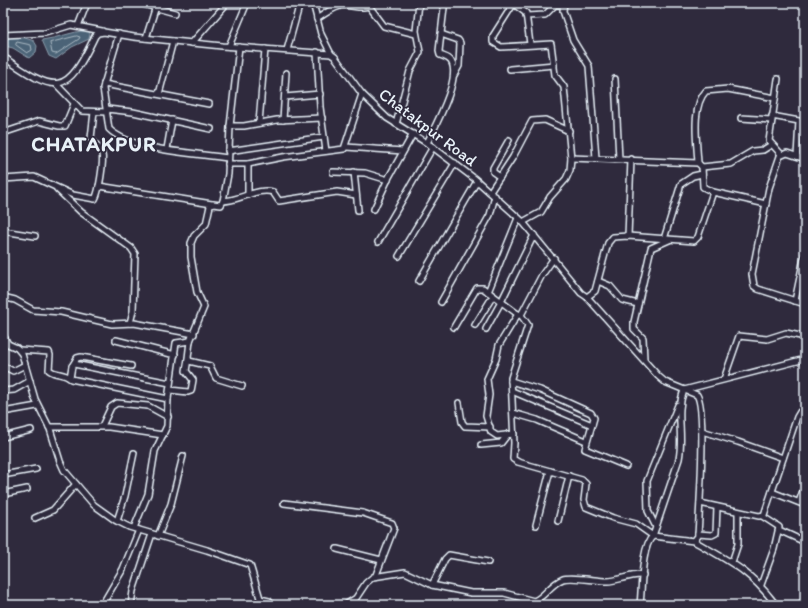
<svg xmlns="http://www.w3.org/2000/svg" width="808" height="608" font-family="Itim,sans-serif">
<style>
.water{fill:#4c6477;stroke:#8a9cab}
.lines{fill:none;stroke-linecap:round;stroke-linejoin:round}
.shore{stroke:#aab9c4;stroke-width:1}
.street-casing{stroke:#e8f1f8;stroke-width:8}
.street{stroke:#2f2a3d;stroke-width:5}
.labels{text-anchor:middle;stroke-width:3.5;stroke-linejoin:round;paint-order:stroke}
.street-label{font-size:17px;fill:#e8f1f8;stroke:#2f2a3d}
.district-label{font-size:21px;font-weight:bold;letter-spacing:1px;fill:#e8f1f8;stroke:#2f2a3d}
</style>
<rect width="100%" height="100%" fill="#2f2a3d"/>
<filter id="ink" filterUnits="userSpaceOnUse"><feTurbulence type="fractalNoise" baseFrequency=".025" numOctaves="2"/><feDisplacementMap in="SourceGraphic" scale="8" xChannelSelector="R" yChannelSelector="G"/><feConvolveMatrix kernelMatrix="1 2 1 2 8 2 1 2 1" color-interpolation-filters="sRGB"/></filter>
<g filter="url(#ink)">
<g class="water">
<path d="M87,30L90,33L89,39L72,47L56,59L49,56L42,40C58,38 71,32 87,30Z"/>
<polygon points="22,37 34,41 37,46 36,52 29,58 13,48 5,46 3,38"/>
</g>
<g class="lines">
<g class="shore">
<polygon points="77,36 80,37 79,39 56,54 52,53 50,43"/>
<polygon points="17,42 31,45 32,50 27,53 16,45"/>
</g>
<defs>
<g id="street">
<polyline points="139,3 175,13"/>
<polyline points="313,3 321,34 331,54"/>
<polyline points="514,3 493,36 493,42 501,47 551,44 555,75 564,87 571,158 570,170 566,179 550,197 541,212 523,222"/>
<polyline points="564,3 563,11 573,40 589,66 596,158"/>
<polyline points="514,4 526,13 530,44"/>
<polyline points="369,6 384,26 416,34"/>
<polyline points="526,16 545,15 555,5 563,5"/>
<path d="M317,19C324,14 332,8 340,6C350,3 364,12 372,3"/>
<polyline points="78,26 87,3"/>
<path d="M119,34L103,88L109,129C131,151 197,153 228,158"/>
<polyline points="441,34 458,40 460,43 459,66 454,75"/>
<polyline points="3,35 45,33 71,25 102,31"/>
<polyline points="146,38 157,3"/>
<polyline points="192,43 227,3"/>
<polyline points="229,46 247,3"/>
<polyline points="287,50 300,3"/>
<polyline points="317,52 320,107 326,151"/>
<path d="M3,57C57,94 66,97 95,36L98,33L104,32L134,37L222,46L331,54L335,57L362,94L387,118L430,145L475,179L522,221L581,293L587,297L595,291L608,243L613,237L628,236L694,241L698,237L713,192L766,204"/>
<polyline points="3,65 8,60"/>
<polyline points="510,69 554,65"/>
<polyline points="615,79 619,159"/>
<polyline points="778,79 769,141 781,154"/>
<polyline points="56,84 82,111 107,112"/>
<polyline points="104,84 209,104"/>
<polyline points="159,94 173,41"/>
<polyline points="285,97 320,94"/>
<polyline points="107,109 133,112 211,129"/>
<polyline points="772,116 799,121 797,156"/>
<polyline points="741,118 771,120"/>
<polyline points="283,120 286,73"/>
<polyline points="259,123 265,49"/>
<polyline points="396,124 410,71 420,52 416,31 419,3"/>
<polyline points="230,126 244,126 277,120 322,118"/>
<polyline points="3,133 39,121 59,126 65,126 74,104"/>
<path d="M427,143C435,126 462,78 451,61C448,57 444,57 440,55L439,51L444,8"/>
<polyline points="346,147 403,151"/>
<polyline points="167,149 172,120"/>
<polyline points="228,151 324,137"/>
<polyline points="571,158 698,163 702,167 703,187 713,192"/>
<polyline points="805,159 787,153 780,156 769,188 752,274 754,286 758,289 805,304"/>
<path d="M698,163C697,143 691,106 706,91L728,89L775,98"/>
<polyline points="228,164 248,164 283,157 344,149 362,94"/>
<polyline points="248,164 248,195"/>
<polyline points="702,167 731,164 753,151 763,150 771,145"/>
<polyline points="333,172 365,173 388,180"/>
<polyline points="354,172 358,210"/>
<polyline points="500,177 493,172 493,168 509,140"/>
<path d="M3,179L34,177L73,195L95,199C99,193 104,161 102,154C101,148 94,144 91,138L94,112"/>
<polyline points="99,186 212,204"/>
<polyline points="57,189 81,212 131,248 135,254 133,311 130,323"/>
<polyline points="490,192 513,157 532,121 545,120 569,131"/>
<path d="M223,201C239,201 258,187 273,192L279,201L337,192L356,195"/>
<polyline points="374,209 389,177 413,134"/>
<polyline points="3,231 35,236"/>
<polyline points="628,236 631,159"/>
<polyline points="664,239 681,184 693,176 702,174"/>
<polyline points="378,242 433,147"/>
<polyline points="399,256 455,163"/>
<path d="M554,258L542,275L521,315L528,325L511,378L514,443L513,459L518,462L582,480L586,484L584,500L586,507L613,518L636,524L653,536L679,459C684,434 675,413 684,390L805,359"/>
<polyline points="419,281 477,181"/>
<polyline points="598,281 610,286 622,300 638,304"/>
<polyline points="488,292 518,218"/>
<polyline points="3,297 15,300 33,310 61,312 112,324 134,323 194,334"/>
<path d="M587,297L658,376L665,382L697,395C707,410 699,513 698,536L694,541L653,536C641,546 642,589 640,605"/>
<polyline points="795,301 805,253"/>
<polyline points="441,302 490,215 495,196"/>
<polyline points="475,325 493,296"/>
<polyline points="454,327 477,288 483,288 519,315"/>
<polyline points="486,329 501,302 534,235"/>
<polyline points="3,335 8,344 17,348 22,354 35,399 50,429 60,461 64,470 94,505 115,520 129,527 207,550 250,565 262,605"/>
<polyline points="116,340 175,355"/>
<polyline points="190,341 188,358 189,361 210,366 216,378 242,386"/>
<path d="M20,350L49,352L50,355L49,370C57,376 63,372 71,379L168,399"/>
<polyline points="644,359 643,338 634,329 634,322 651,248 669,240"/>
<polyline points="73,365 77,358 81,357 131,366"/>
<polyline points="3,366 13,371 25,365"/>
<polyline points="70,378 72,366 74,364 170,383"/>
<polyline points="724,379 739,336 767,339 786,333 805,337"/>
<polyline points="511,381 540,390 591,413 594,418 585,449 626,466"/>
<polyline points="170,390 188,392 191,391 193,380 186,371 188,359"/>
<polyline points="3,391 14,390 30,381"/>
<polyline points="512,391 592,425"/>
<polyline points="459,403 462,422 465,426 490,427"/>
<polyline points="3,412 37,406"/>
<polyline points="513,413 537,420 586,441"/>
<polyline points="102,426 111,407 117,403 148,406 168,417"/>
<polyline points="49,427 109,427 163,435"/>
<polyline points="702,431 738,442 783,458"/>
<polyline points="514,434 497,436 491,432 486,416 489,395 487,379 496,359 499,345 518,314"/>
<polyline points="3,437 31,430"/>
<polyline points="481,445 501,443 508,434"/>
<polyline points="3,475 36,469"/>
<polyline points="772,492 805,505"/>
<polyline points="3,494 27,489"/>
<polyline points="799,502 805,485"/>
<polyline points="284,503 363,513 392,523 394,528 376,575"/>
<polyline points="700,503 759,516 764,515 797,417 800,412 805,409"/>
<polyline points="35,518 53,510 76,484"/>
<polyline points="117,521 125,496 134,453"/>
<polyline points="558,521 569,476"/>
<polyline points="536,525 550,471"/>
<polyline points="656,527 648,511 647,481 678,405"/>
<polyline points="134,528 148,494 155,451 167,426 168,399 176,343 190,341 204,307 197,292 191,257 191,243 194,236 206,224 210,206 213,204 221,205 223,201 228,174 230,126 239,47"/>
<polyline points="779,530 805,542"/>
<polyline points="698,534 712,535 716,533 717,507"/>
<polyline points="158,536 171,504 183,456"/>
<path d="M694,541C730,562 750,570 776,605"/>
<polyline points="337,549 381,560"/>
<polyline points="732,562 738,544 738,512"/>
<polyline points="432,585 445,559 449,555 488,562"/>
<polyline points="761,585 774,549 779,527 762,516"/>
<polyline points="260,599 269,601 272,605"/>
<polyline points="102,605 123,569 139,530"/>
<polyline points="131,605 133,591 152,534"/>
<path d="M345,605L356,598L366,583L373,577L405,572L432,585L471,593H504L534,601C545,597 550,584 563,579C571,576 597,581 607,581C619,581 630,574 643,575"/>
<polyline points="798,605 805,602"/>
</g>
</defs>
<use href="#street" class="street-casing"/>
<use href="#street" class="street"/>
</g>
</g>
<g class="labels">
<g class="street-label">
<text transform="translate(428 127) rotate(37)" y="6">Chatakpur Road</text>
</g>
<g class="district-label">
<text x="94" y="151">CHATAKPUR</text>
</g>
</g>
<rect width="808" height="608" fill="none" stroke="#2f2a3d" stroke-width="16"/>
<rect x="8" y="8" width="792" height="592" fill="none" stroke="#e8f1f8" stroke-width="1.5" filter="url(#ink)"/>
</svg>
